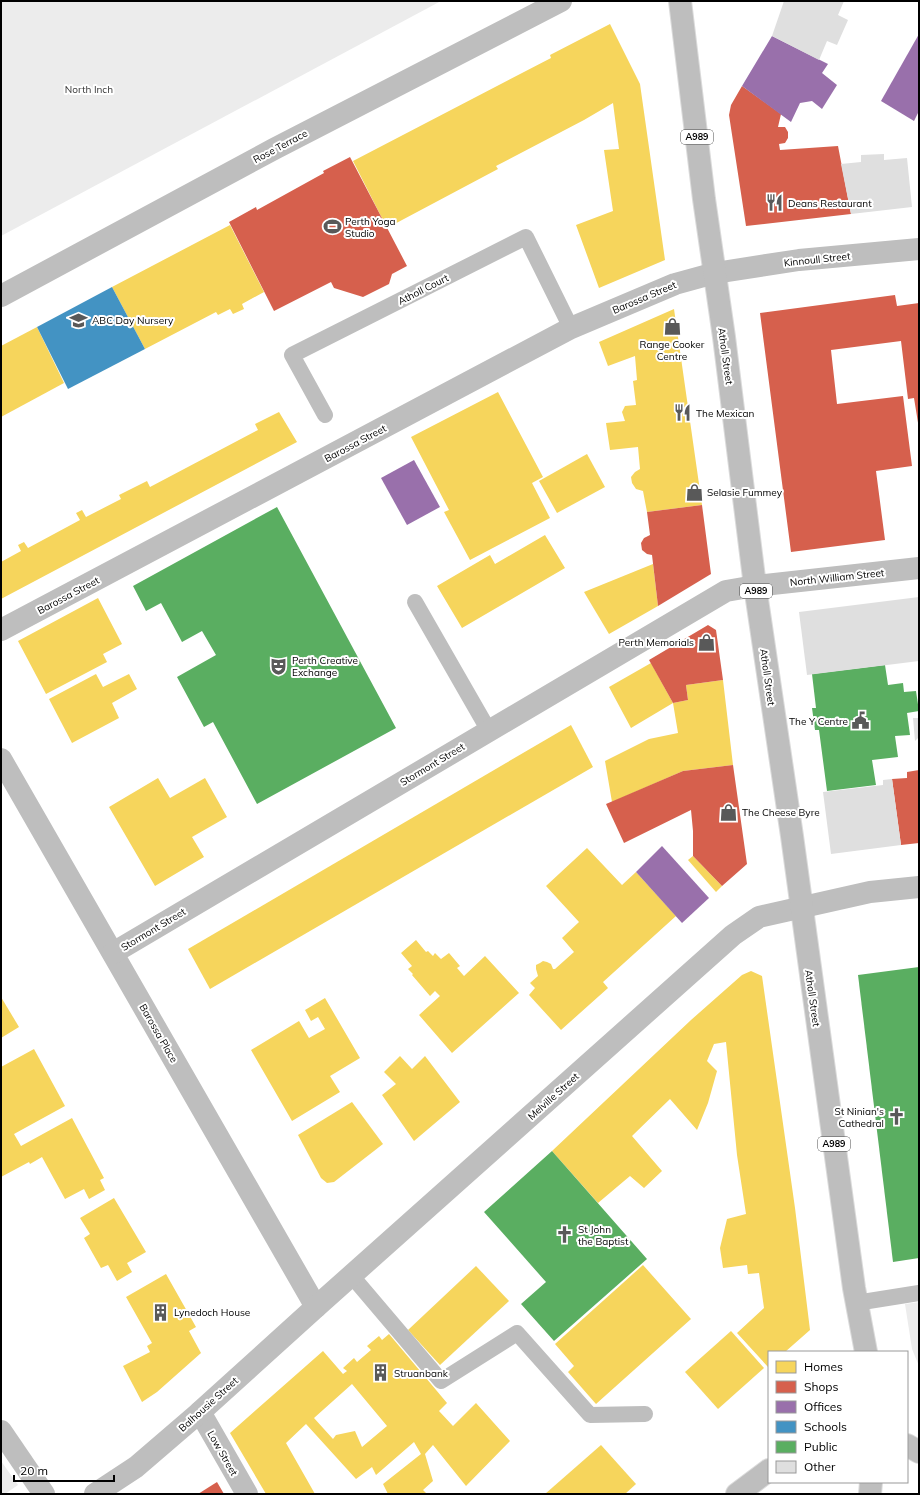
<svg xmlns="http://www.w3.org/2000/svg" width="920" height="1495" font-family="Mulish,sans-serif">
<style>
.green{fill:#ececec}
.homes{fill:#f6d55c;fill-rule:evenodd}
.shops{fill:#d6604d}
.offices{fill:#9970ab}
.schools{fill:#4393c3}
.public{fill:#5aae61}
.building{fill:#dfdfdf}
.lines{fill:none;stroke-linecap:round;stroke-linejoin:round}
.primary-casing{stroke:#dbdbdb;stroke-width:24}
.service{stroke:#bebebe;stroke-width:16}
.minor{stroke:#bebebe;stroke-width:22}
.primary{stroke:#bebebe;stroke-width:22}
.labels{text-anchor:middle;stroke-width:4;stroke-linejoin:round;paint-order:stroke}
.shield{fill:#fff;stroke:#4c4c4c;stroke-width:1}
.shield-label{font-size:9px;font-weight:bold;fill:#000}
.park-label{font-size:10px;fill:#333;stroke:#fff}
.street-label{font-size:10px;fill:#000;stroke:#fff}
.poi-label{font-size:10px;fill:#000;stroke:#fff;text-anchor:start}
</style>
<rect width="100%" height="100%" fill="#fff"/>
<g class="green">
<polygon points="1,1 441,1 1,236"/>
<polygon points="919,1302 919,1366 912,1349 905,1304"/>
<polygon points="1,1461 18,1485 5,1494 1,1494"/>
</g>
<g class="homes">
<polygon points="610,24 640,84 665,260 599,288 576,225 613,211 604,150 619,149 613,103 584,120 496,166 498,169 387,228 353,161 551,58 550,55"/>
<polygon points="230,225 264,292 242,304 244,309 233,314 230,309 218,315 216,312 145,349 112,287"/>
<polygon points="674,309 702,505 647,512 643,491 636,489 632,483 631,477 635,472 640,469 638,447 610,450 606,423 625,421 622,412 625,406 636,405 633,381 637,380 635,356 608,366 599,342"/>
<polygon points="37,327 64,383 1,417 1,346"/>
<polygon points="498,392 543,477 532,483 550,518 470,560 444,512 449,510 411,437"/>
<polygon points="279,412 297,442 1,599 1,562 21,551 18,545 24,542 28,548 80,520 76,513 82,510 86,517 121,499 119,495 147,481 150,487 258,430 255,424"/>
<polygon points="587,454 605,487 557,513 539,481"/>
<polygon points="545,535 565,568 462,628 437,586 490,555 495,564"/>
<polygon points="653,564 658,606 609,634 584,592"/>
<polygon points="98,598 122,644 103,654 107,662 46,694 18,641"/>
<polygon points="651,663 673,703 688,700 686,685 723,680 733,765 683,771 612,802 605,761 649,739 678,733 673,703 631,728 609,687"/>
<polygon points="96,674 103,687 129,674 137,689 112,703 119,718 72,743 49,699"/>
<polygon points="571,725 593,767 210,989 188,949"/>
<polygon points="158,778 170,798 205,778 227,817 192,837 204,857 155,886 109,807"/>
<polygon points="587,848 622,885 636,872 676,916 603,982 608,988 561,1030 529,995 535,988 530,983 538,976 536,969 536,965 540,963 543,961 547,962 551,964 553,969 555,969 574,952 562,938 579,922 546,886"/>
<polygon points="693,856 722,886 716,892 688,860"/>
<polygon points="416,940 426,952 428,951 433,956 435,953 441,959 449,953 460,966 457,968 464,976 485,956 519,993 452,1053 419,1015 440,996 435,991 430,996 412,975 413,974 408,969 412,966 401,953"/>
<polygon points="751,971 762,976 795,1208 810,1330 785,1352 769,1352 769,1366 768,1367 737,1333 764,1308 759,1273 748,1274 747,1265 723,1268 720,1248 727,1219 746,1214 737,1155 726,1042 714,1044 707,1061 717,1071 708,1103 697,1130 670,1099 632,1136 662,1171 644,1188 630,1176 598,1203 552,1151 691,1020 742,975"/>
<polygon points="1,997 19,1027 1,1038"/>
<polygon points="325,998 360,1058 330,1076 340,1092 292,1121 251,1050 299,1021 309,1038 325,1029 318,1017 311,1021 305,1010"/>
<polygon points="34,1049 65,1106 14,1134 21,1146 72,1118 104,1178 100,1180 105,1190 89,1199 84,1189 65,1199 42,1157 30,1164 29,1162 1,1177 1,1067"/>
<polygon points="400,1056 412,1069 425,1056 460,1102 414,1141 382,1095 396,1084 384,1072"/>
<polygon points="352,1102 383,1144 334,1182 327,1183 321,1178 298,1135"/>
<polygon points="114,1198 146,1252 127,1263 132,1272 117,1281 108,1265 101,1268 84,1238 90,1234 80,1218"/>
<polygon points="643,1265 691,1319 596,1404 568,1372 574,1366 555,1344"/>
<polygon points="476,1266 509,1301 440,1365 408,1330"/>
<polygon points="166,1274 196,1327 189,1331 201,1353 157,1392 142,1402 123,1366 150,1352 147,1346 152,1343 126,1297"/>
<polygon points="731,1331 764,1368 718,1409 685,1372"/>
<path d="M389,1334L447,1403L439,1411L453,1426L476,1403L510,1441L466,1486L433,1445L425,1454L433,1481L423,1490L427,1494H388L383,1484L421,1454L414,1442L376,1475L372,1467L356,1479L306,1424L286,1443L315,1494H266L230,1433L323,1351L343,1374L347,1371L343,1368L354,1358L357,1362L371,1350L367,1346L379,1336L382,1340ZM352,1384L387,1426L362,1447L355,1431L336,1435L333,1439L314,1418Z"/>
<polygon points="601,1445 636,1484 625,1494 545,1494"/>
</g>
<g class="shops">
<polygon points="742,86 781,114 778,127 785,127 788,132 788,138 785,143 779,144 780,150 838,146 851,214 746,226 729,115 731,105"/>
<polygon points="350,157 407,266 392,274 389,284 363,297 334,288 331,282 274,311 229,222 256,207 257,210 324,173 323,171"/>
<polygon points="895,295 897,306 919,303 919,429 914,398 908,399 901,341 831,350 837,404 903,396 912,466 876,471 885,540 791,552 760,313"/>
<polygon points="702,505 711,574 658,606 652,555 647,554 642,550 641,543 644,538 650,535 647,512"/>
<polygon points="708,625 716,630 723,680 686,685 688,700 673,703 649,660"/>
<polygon points="733,765 747,864 722,886 693,856 693,831 691,810 624,843 606,804 683,771"/>
<polygon points="919,770 919,843 901,845 892,779 907,778 907,772"/>
<polygon points="217,1482 224,1494 198,1494"/>
</g>
<g class="offices">
<polygon points="919,34 919,111 914,121 881,101"/>
<polygon points="772,36 828,64 822,73 837,85 822,109 812,101 800,103 791,122 742,86"/>
<polygon points="414,460 440,507 407,525 381,478"/>
<polygon points="662,846 709,898 682,923 636,872"/>
</g>
<polygon class="schools" points="112,287 145,349 68,389 37,327"/>
<g class="public">
<polygon points="277,507 396,728 257,804 213,722 204,727 177,677 216,655 202,631 182,642 161,603 146,611 133,586"/>
<polygon points="885,665 888,685 903,683 904,692 916,691 919,711 907,713 910,735 895,736 898,757 872,760 876,785 827,791 819,730 815,730 812,708 816,708 812,674"/>
<polygon points="919,967 919,1258 893,1262 858,975"/>
<polygon points="552,1151 647,1259 554,1341 521,1304 546,1282 484,1212"/>
</g>
<g class="building">
<polygon points="784,1 844,1 838,15 848,20 837,45 827,41 819,60 772,36"/>
<polygon points="884,154 884,160 907,158 912,207 851,214 841,164 861,162 861,155"/>
<polygon points="919,597 919,661 807,675 799,612"/>
<polygon points="913,718 919,718 919,737 915,741"/>
<polygon points="892,779 901,845 831,854 823,792 883,785 883,780"/>
</g>
<g class="lines">
<defs>
<g id="primary">
<polyline points="680,1 704,199 724,337 755,586 792,836 854,1288 866,1352"/>
<polyline points="907,1445 919,1452"/>
<polyline points="737,1494 769,1470"/>
<polyline points="870,1494 871,1482"/>
</g>
</defs>
<use href="#primary" class="primary-casing"/>
<g class="service">
<polyline points="325,415 292,355 526,237 571,328"/>
<polyline points="415,602 489,731"/>
<polyline points="351,1275 441,1381 517,1333 590,1415 645,1414"/>
<polyline points="856,1303 919,1293"/>
</g>
<g class="minor">
<polyline points="1,296 274,149 561,1"/>
<polyline points="1,630 571,328 675,284 715,273 799,260 919,249"/>
<polyline points="1,759 316,1307"/>
<polyline points="113,953 726,591 755,586 919,568"/>
<polyline points="200,1412 247,1494"/>
<polyline points="1,1431 44,1494"/>
<polyline points="95,1494 136,1467 200,1412 316,1307 733,935 759,917 870,892 919,887"/>
</g>
<use href="#primary" class="primary"/>
</g>
<defs>
<symbol id="restaurant-bare" viewBox="-9 -9 18 18"><path d="M-5-6h1v4h1v-4h1v4h1v-4h1v5L-1.5 .5V6h-2V.5L-5-1ZM5-6V6H3V1.5H1.5Q1.5-4 5-6Z" fill="#595959" stroke="#fff" stroke-width="2.5" paint-order="stroke"/></symbol>
<symbol id="stadium-bare" viewBox="-9 -9 18 18"><path d="M0-5a6.5 5 0 1 0 0 10a6.5 5 0 1 0 0-10ZM-3.5-1.8h7v3.6h-7Z" fill="#595959" stroke="#fff" stroke-width="2.5" paint-order="stroke"/></symbol>
<symbol id="school-bare" viewBox="-9 -9 18 18"><path d="M0-5L7-2L0 1L-7-2ZM-4 1L0 2.5L4 1V4Q0 6-4 4Z" fill="#595959" stroke="#fff" stroke-width="2.5" paint-order="stroke"/></symbol>
<symbol id="shop-bare" viewBox="-9 -9 18 18"><path d="M-5-2.5h2.3a2.7 3.5 0 0 1 5.4 0H5L5.5 6h-11ZM-1.5-2.5h3a1.5 2.3 0 0 0-3 0Z" fill="#595959" stroke="#fff" stroke-width="2.5" paint-order="stroke"/></symbol>
<symbol id="theatre-bare" viewBox="-9 -9 18 18"><path d="M-5-5.5Q0-4 5-5.5V0Q5 5 0 6Q-5 5-5 0ZM-3.3-2.5H-1v1.5H-3.3ZM1-2.5H3.3v1.5H1ZM-2.8 1Q0 5.5 2.8 1Z" fill="#595959" stroke="#fff" stroke-width="2.5" paint-order="stroke"/></symbol>
<symbol id="civic-bare" viewBox="-9 -9 18 18"><path d="M-.6-6.5H3V-4.5H.6V-3L4-1V1h2V6H-6V1h2V-1L-.6-3ZM-1.2 2.5V6h2.4V2.5Z" fill="#595959" stroke="#fff" stroke-width="2.5" paint-order="stroke"/></symbol>
<symbol id="church-bare" viewBox="-9 -9 18 18"><path d="M-1.2-6h2.4v3.5h3.3v2.4h-3.3V6h-2.4V-.1h-3.3v-2.4h3.3Z" fill="#595959" stroke="#fff" stroke-width="2.5" paint-order="stroke"/></symbol>
<symbol id="building-bare" viewBox="-9 -9 18 18"><path d="M-4-6H4V6H1V3H-1V6H-4ZM-2.5-4.3h1.7v1.8h-1.7ZM.8-4.3h1.7v1.8H.8ZM-2.5-1h1.7V.8h-1.7ZM.8-1h1.7V.8H.8Z" fill="#595959" stroke="#fff" stroke-width="2.5" paint-order="stroke"/></symbol>
</defs>
<g fill-rule="evenodd">
<use href="#restaurant-bare" x="762" y="190" width="25" height="25"/>
<use href="#stadium-bare" x="320" y="214" width="25" height="25"/>
<use href="#school-bare" x="66" y="308" width="25" height="25"/>
<use href="#shop-bare" x="660" y="314" width="25" height="25"/>
<use href="#restaurant-bare" x="670" y="400" width="25" height="25"/>
<use href="#shop-bare" x="682" y="480" width="25" height="25"/>
<use href="#shop-bare" x="694" y="630" width="25" height="25"/>
<use href="#theatre-bare" x="266" y="654" width="25" height="25"/>
<use href="#civic-bare" x="848" y="708" width="25" height="25"/>
<use href="#shop-bare" x="716" y="800" width="25" height="25"/>
<use href="#church-bare" x="884" y="1104" width="25" height="25"/>
<use href="#church-bare" x="552" y="1222" width="25" height="25"/>
<use href="#building-bare" x="148" y="1300" width="25" height="25"/>
<use href="#building-bare" x="368" y="1360" width="25" height="25"/>
</g>
<g class="labels">
<g class="shield">
<rect x="681" y="130" width="32" height="14" rx="3"/>
<rect x="740" y="584" width="32" height="14" rx="3"/>
<rect x="818" y="1137" width="32" height="14" rx="3"/>
</g>
<g class="shield-label">
<text x="697" y="140">A989</text>
<text x="756" y="594">A989</text>
<text x="834" y="1147">A989</text>
</g>
<g class="park-label">
<text x="89" y="93">North Inch</text>
</g>
<g class="street-label">
<text transform="translate(280 146) rotate(-28)" y="4">Rose Terrace</text>
<text transform="translate(817 259) rotate(-6)" y="4">Kinnoull Street</text>
<text transform="translate(423 289) rotate(-27)" y="4">Atholl Court</text>
<text transform="translate(644 297) rotate(-23)" y="4">Barossa Street</text>
<text transform="translate(726 356) rotate(82)" y="4">Atholl Street</text>
<text transform="translate(355 443) rotate(-28)" y="4">Barossa Street</text>
<text transform="translate(837 577) rotate(-6)" y="4">North William Street</text>
<text transform="translate(68 595) rotate(-28)" y="4">Barossa Street</text>
<text transform="translate(768 677) rotate(82)" y="4">Atholl Street</text>
<text transform="translate(432 764) rotate(-31)" y="4">Stormont Street</text>
<text transform="translate(153 929) rotate(-31)" y="4">Stormont Street</text>
<text transform="translate(813 998) rotate(82)" y="4">Atholl Street</text>
<text transform="translate(159 1033) rotate(60)" y="4">Barossa Place</text>
<text transform="translate(553 1096) rotate(-42)" y="4">Melville Street</text>
<text transform="translate(208 1404) rotate(-42)" y="4">Balhousie Street</text>
<text transform="translate(223 1453) rotate(60)" y="4">Low Street</text>
</g>
<g class="poi-label">
<text x="788" y="207">Deans Restaurant</text>
<text x="345" y="225">Perth Yoga<tspan x="345" dy="12">Studio</tspan></text>
<text x="92" y="324">ABC Day Nursery</text>
<text x="672" y="348" text-anchor="middle">Range Cooker<tspan x="672" dy="12">Centre</tspan></text>
<text x="696" y="417">The Mexican</text>
<text x="707" y="496">Selasie Fummey</text>
<text x="694" y="646" text-anchor="end">Perth Memorials</text>
<text x="292" y="664">Perth Creative<tspan x="292" dy="12">Exchange</tspan></text>
<text x="848" y="725" text-anchor="end">The Y Centre</text>
<text x="742" y="816">The Cheese Byre</text>
<text x="884" y="1115" text-anchor="end">St Ninian's<tspan x="884" dy="12">Cathedral</tspan></text>
<text x="578" y="1233">St John<tspan x="578" dy="12">the Baptist</tspan></text>
<text x="174" y="1316">Lynedoch House</text>
<text x="394" y="1377">Struanbank</text>
</g>
</g>
<rect width="920" height="1495" fill="none" stroke="#000000" stroke-width="4"/>
<rect x="768" y="1351" width="140" height="132" fill="#ffffff" stroke="#999999"/>
<rect x="776" y="1361" width="20" height="12" fill="#f6d55c" stroke="#999999"/>
<text x="804" y="1371" font-size="12" fill="#000000">Homes</text>
<rect x="776" y="1381" width="20" height="12" fill="#d6604d" stroke="#999999"/>
<text x="804" y="1391" font-size="12" fill="#000000">Shops</text>
<rect x="776" y="1401" width="20" height="12" fill="#9970ab" stroke="#999999"/>
<text x="804" y="1411" font-size="12" fill="#000000">Offices</text>
<rect x="776" y="1421" width="20" height="12" fill="#4393c3" stroke="#999999"/>
<text x="804" y="1431" font-size="12" fill="#000000">Schools</text>
<rect x="776" y="1441" width="20" height="12" fill="#5aae61" stroke="#999999"/>
<text x="804" y="1451" font-size="12" fill="#000000">Public</text>
<rect x="776" y="1461" width="20" height="12" fill="#dfdfdf" stroke="#999999"/>
<text x="804" y="1471" font-size="12" fill="#000000">Other</text>
<path d="M14 1475v6h100v-6" fill="none" stroke="#000000" stroke-width="2"/>
<text x="20" y="1475" font-size="12" fill="#000000" stroke="#ffffff" stroke-width="3" paint-order="stroke">20 m</text>
</svg>
